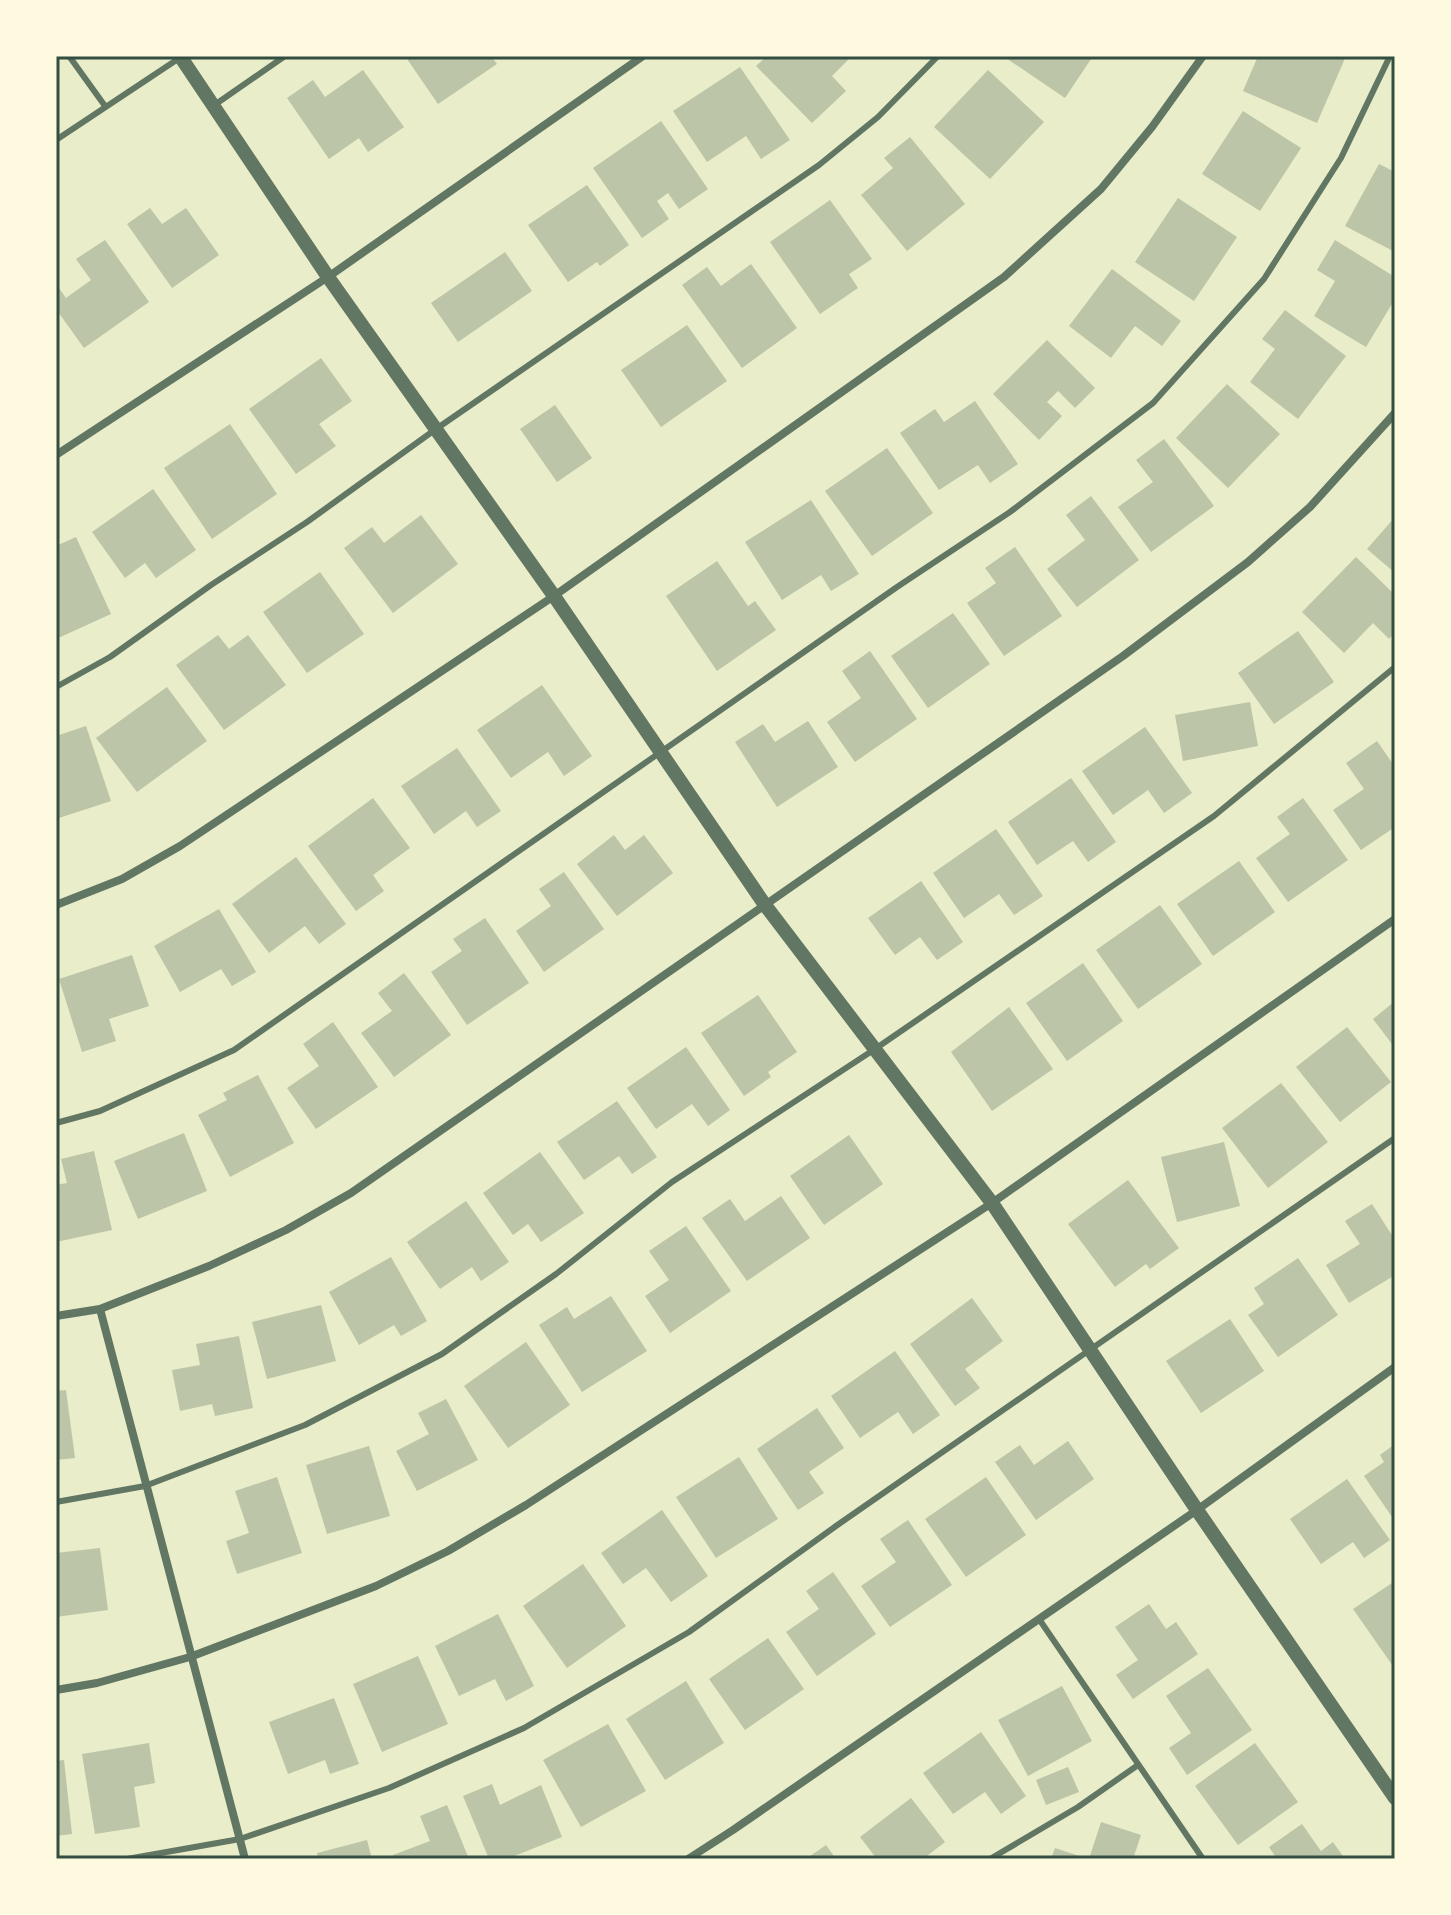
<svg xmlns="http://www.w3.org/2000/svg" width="1451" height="1915" font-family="Lato,sans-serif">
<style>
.building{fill:#bcc5a7}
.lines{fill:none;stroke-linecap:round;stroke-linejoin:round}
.service{stroke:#617663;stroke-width:6}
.minor{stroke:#617663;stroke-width:8}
.tertiary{stroke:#617663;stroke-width:14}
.neatline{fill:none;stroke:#344e41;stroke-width:3}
</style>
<rect width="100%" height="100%" fill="#e9edc9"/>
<g class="building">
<polygon points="405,56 491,56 497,64 438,104"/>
<polygon points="767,56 852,56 832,76 846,91 812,123 756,66"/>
<polygon points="1008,56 1093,56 1065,98 1006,58"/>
<polygon points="1258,56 1346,56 1317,123 1243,91"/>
<polygon points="740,67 790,140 761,159 746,136 707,162 673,111"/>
<polygon points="363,70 404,127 368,152 359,138 329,159 287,98 313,80 325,97"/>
<polygon points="988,70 1044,122 990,179 934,127"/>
<polygon points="1243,111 1301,148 1260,211 1202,174"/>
<polygon points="661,121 708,189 679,209 668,193 657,201 669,219 642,238 593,168"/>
<polygon points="910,137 965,204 907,251 861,195 893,168 884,158"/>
<polygon points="1379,164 1395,172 1395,252 1345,226"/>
<polygon points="587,185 629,245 600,266 597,262 568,282 528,225"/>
<polygon points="1178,198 1237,237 1194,301 1135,262"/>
<polygon points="830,200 872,259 849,274 858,288 820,314 770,242"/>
<polygon points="150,208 162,224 186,208 219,255 172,288 127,224"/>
<polygon points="105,240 149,302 84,348 56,309 56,284 66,298 91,280 76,259"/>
<polygon points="1335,240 1395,277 1395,299 1366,347 1314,316 1335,281 1317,270"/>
<polygon points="505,252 532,291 458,342 431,303"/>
<polygon points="751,264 797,328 742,368 682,285 707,267 721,286"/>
<polygon points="1112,269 1181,321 1162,346 1135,326 1111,358 1069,326"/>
<polygon points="1285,310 1346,356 1298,419 1250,382 1275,349 1262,339"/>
<polygon points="687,325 727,381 661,427 621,370"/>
<polygon points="1047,340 1095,388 1075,408 1058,391 1047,402 1062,416 1039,440 993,394"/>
<polygon points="321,358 352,401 319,424 336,446 296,474 249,409"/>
<polygon points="1227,384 1280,434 1228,488 1176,438"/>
<polygon points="975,401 1018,464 990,483 978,465 939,490 900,433 935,409 944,422"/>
<polygon points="555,405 592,458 557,482 520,429"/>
<polygon points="230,424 277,494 212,539 164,468"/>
<polygon points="1164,439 1214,506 1151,552 1118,507 1153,482 1136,460"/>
<polygon points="887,448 933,513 872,556 825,491"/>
<polygon points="153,489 196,550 156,578 145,563 125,578 92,532"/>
<polygon points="1091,496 1139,560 1077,607 1047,569 1085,540 1066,515"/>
<polygon points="811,500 859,574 831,591 821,575 782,600 745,542"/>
<polygon points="421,515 458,564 393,613 344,548 372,527 384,543"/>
<polygon points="1395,517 1395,573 1367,549"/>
<polygon points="76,537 111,614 56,639 56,546"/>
<polygon points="1015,547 1062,616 1004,656 967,603 996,583 985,568"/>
<polygon points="1356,557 1395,595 1395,632 1389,639 1373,623 1344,653 1302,612"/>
<polygon points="717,561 748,606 755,601 776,630 717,671 666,596"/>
<polygon points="320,572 364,634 307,673 263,612"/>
<polygon points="953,613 990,664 928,708 891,656"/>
<polygon points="1298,631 1334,682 1274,724 1238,673"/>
<polygon points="218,635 229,649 248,635 286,685 224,730 176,665"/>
<polygon points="870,651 917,719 855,762 827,722 861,698 842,671"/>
<polygon points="542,685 592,756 564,776 548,752 511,778 477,730"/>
<polygon points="167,687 207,741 137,792 96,738"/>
<polygon points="1250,702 1258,746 1183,761 1175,715"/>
<polygon points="808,721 838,767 777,807 735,742 763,724 775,742"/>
<polygon points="86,726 111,801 56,819 56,736"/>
<polygon points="1145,727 1192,793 1164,813 1148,790 1113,815 1082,771"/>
<polygon points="1377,741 1395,767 1395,827 1361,850 1333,810 1364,789 1346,763"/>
<polygon points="457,748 501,811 477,827 466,811 434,834 401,786"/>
<polygon points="1071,778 1116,842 1088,862 1073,841 1037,865 1008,822"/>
<polygon points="373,798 410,848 373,875 384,891 356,911 308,846"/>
<polygon points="1303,798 1348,860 1288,902 1256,858 1290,834 1277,817"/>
<polygon points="996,829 1043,896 1014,915 999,894 964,918 933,873"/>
<polygon points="614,835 625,850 644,835 673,873 617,916 577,864"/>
<polygon points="296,857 346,924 319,944 305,926 269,953 232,904"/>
<polygon points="1239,861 1275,912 1213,956 1177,904"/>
<polygon points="564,872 604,929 544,972 516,931 551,906 539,889"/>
<polygon points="921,881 963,942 937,960 920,937 895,955 868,918"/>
<polygon points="1160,905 1202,964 1138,1009 1096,950"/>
<polygon points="219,909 256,972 232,986 221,969 180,992 154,946"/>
<polygon points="485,918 529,983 467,1025 431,972 462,951 453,939"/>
<polygon points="132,955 149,1006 109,1019 116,1041 82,1052 59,979"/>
<polygon points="1083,963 1123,1021 1067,1061 1026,1003"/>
<polygon points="404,973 451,1035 394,1077 361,1033 392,1011 378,993"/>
<polygon points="758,995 797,1052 768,1072 771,1077 744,1096 701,1033"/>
<polygon points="1395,1001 1395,1048 1373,1019"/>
<polygon points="1009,1007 1053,1069 992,1111 951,1052"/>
<polygon points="333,1022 378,1087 316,1129 287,1088 319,1066 303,1044"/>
<polygon points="1347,1027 1391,1082 1340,1122 1296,1067"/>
<polygon points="686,1047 730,1110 708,1126 692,1104 656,1129 627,1088"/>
<polygon points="258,1075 294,1143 230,1177 198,1115 227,1100 223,1093"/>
<polygon points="1281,1083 1328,1142 1268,1188 1222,1128"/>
<polygon points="617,1101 657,1157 632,1174 619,1156 584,1180 557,1142"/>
<polygon points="184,1133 207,1191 138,1219 114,1161"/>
<polygon points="849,1135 883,1184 824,1225 790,1176"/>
<polygon points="1224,1142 1240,1206 1177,1222 1161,1157"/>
<polygon points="94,1151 112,1230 56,1242 56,1185 67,1183 61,1159"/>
<polygon points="540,1152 584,1213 541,1242 528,1224 513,1235 483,1193"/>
<polygon points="1128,1180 1179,1248 1150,1269 1146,1264 1115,1287 1068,1224"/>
<polygon points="781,1196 810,1238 747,1281 702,1218 730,1199 745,1221"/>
<polygon points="466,1201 509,1262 481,1281 472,1267 440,1289 407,1242"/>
<polygon points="1372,1204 1395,1240 1395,1275 1349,1303 1326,1265 1360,1244 1345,1221"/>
<polygon points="686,1226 731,1291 670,1333 645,1296 669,1280 649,1251"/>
<polygon points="391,1257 427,1321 401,1336 394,1325 359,1345 329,1292"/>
<polygon points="1298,1258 1338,1315 1278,1357 1248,1315 1264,1304 1254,1288"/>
<polygon points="611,1296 647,1351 582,1392 539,1325 567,1307 574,1319"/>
<polygon points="972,1298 1003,1341 965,1369 980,1388 955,1406 910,1344"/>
<polygon points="321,1305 336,1361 267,1379 252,1322"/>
<polygon points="1230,1319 1264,1371 1201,1413 1166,1361"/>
<polygon points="239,1336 253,1408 215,1416 212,1404 180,1411 172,1370 200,1365 196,1344"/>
<polygon points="526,1342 570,1405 508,1448 464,1386"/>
<polygon points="895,1351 940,1415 913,1434 898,1412 860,1438 831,1396"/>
<polygon points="66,1390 75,1458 56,1460 56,1391"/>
<polygon points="446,1399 478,1460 417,1491 396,1451 429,1434 418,1413"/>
<polygon points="817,1408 844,1448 809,1472 824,1493 798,1510 757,1449"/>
<polygon points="1068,1441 1094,1479 1036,1520 995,1462 1020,1445 1034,1465"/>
<polygon points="1395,1444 1395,1514 1392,1517 1364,1476 1384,1462 1380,1455"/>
<polygon points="369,1446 390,1516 327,1534 306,1465"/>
<polygon points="739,1457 778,1519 716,1558 676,1497"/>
<polygon points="277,1477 302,1553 237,1574 226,1541 249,1533 235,1491"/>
<polygon points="986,1477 1026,1535 966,1577 925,1519"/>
<polygon points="1347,1479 1390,1540 1364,1558 1353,1542 1321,1564 1290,1519"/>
<polygon points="662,1510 708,1576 671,1602 646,1568 623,1584 601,1553"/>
<polygon points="908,1520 952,1585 890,1627 861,1586 896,1562 880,1539"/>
<polygon points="100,1548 108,1610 56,1617 56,1553"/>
<polygon points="583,1564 626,1626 567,1668 523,1606"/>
<polygon points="833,1572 876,1634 817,1676 786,1632 819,1609 806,1591"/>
<polygon points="1395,1581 1395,1669 1353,1609"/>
<polygon points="1149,1604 1166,1629 1176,1622 1198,1654 1133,1699 1116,1675 1138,1660 1115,1627"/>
<polygon points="498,1614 534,1686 506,1701 495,1679 459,1696 435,1646"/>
<polygon points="768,1638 804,1689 745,1730 709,1679"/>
<polygon points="418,1656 448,1724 382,1752 353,1684"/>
<polygon points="1208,1668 1252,1730 1187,1775 1169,1748 1191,1733 1166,1696"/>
<polygon points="686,1681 724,1743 665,1780 626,1719"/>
<polygon points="1062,1686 1092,1741 1028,1776 998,1720"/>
<polygon points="334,1698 359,1764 330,1774 325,1760 288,1774 269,1722"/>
<polygon points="608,1724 646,1791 581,1827 543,1760"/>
<polygon points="981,1732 1026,1796 1001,1814 985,1792 953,1814 923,1773"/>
<polygon points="149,1743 155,1783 134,1787 140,1827 95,1834 82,1754"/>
<polygon points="1255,1743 1298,1802 1238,1845 1195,1786"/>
<polygon points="64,1760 72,1834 56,1836 56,1761"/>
<polygon points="1068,1767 1079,1792 1046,1805 1036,1780"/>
<polygon points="492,1784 500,1805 541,1785 562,1837 507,1859 489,1859 463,1796"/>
<polygon points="911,1798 945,1842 923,1859 877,1859 860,1837"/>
<polygon points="447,1805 469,1859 394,1859 393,1855 430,1841 420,1816"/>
<polygon points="1101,1822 1141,1835 1133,1859 1089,1859"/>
<polygon points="1302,1824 1321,1851 1333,1842 1345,1859 1277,1859 1269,1847"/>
<polygon points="367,1840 372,1859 318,1859 317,1853"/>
<polygon points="826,1845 836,1859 806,1859"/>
<polygon points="1055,1848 1085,1858 1085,1859 1051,1859"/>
</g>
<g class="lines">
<g class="service">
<polyline points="69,56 105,106"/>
<polyline points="213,106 285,56"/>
<polyline points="56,140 181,57"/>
<polyline points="56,687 110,657 211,585 307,522 436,429 819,165 878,117 938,56"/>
<polyline points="56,1123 100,1111 234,1050 897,587 1010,512 1153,403 1264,279 1341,158 1390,56"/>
<polyline points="56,1502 145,1486 171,1476 305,1425 442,1354 556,1274 672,1182 875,1049 1214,816 1395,667"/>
<polyline points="1039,1619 1203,1859"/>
<polyline points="127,1859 240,1839 389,1788 524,1728 689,1632 836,1526 1395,1138"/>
<polyline points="990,1859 1078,1807 1138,1765"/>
</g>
<g class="minor">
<polyline points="56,455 328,277 643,56"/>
<polyline points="56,905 122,879 180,846 554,596 1004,277 1101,189 1152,127 1203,56"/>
<polyline points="100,1309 245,1859"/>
<polyline points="56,1316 100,1309 209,1266 286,1230 351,1193 1123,656 1248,562 1310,507 1395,413"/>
<polyline points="56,1690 97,1683 190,1657 376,1586 448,1551 526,1505 992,1203 1395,919"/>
<polyline points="688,1859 733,1830 1197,1510 1395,1367"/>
</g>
<polyline class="tertiary" points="180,56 328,277 554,596 765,905 992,1203 1197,1510 1395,1798"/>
</g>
<rect width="1451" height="1915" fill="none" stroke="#fefae0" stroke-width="116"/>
<rect x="58" y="58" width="1335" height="1799" class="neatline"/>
</svg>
